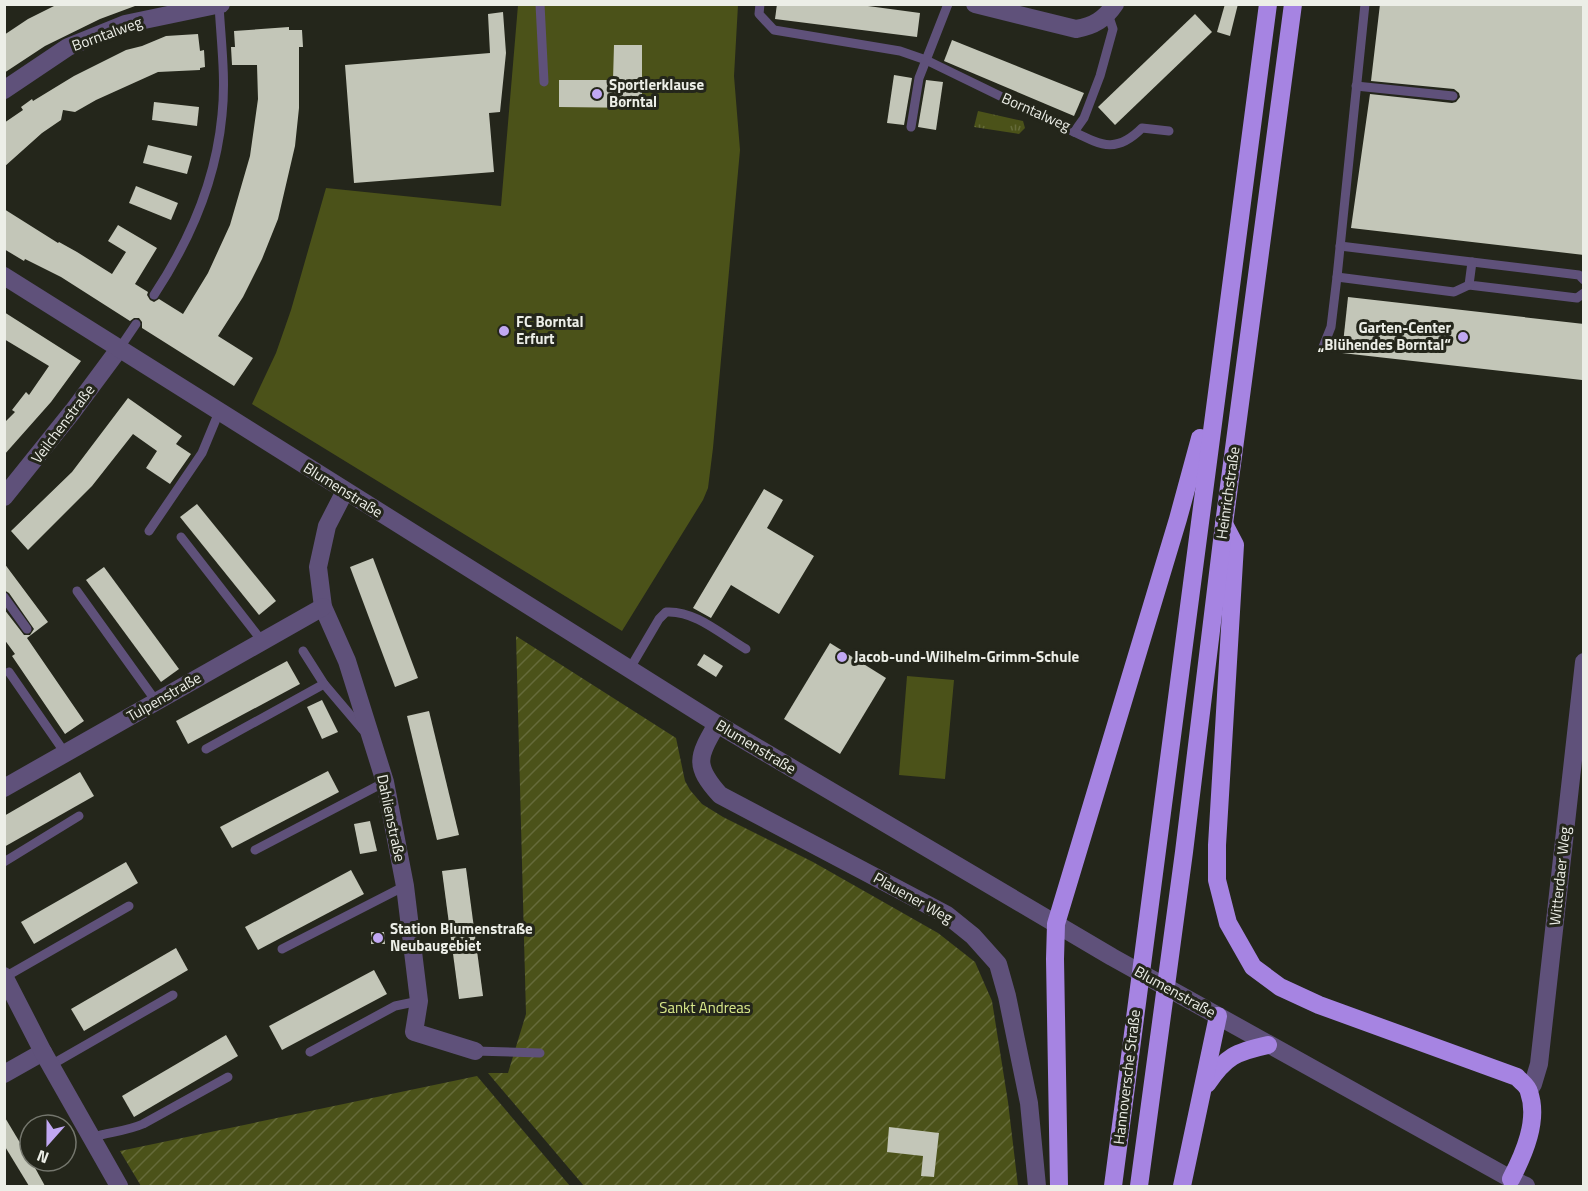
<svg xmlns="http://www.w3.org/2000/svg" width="1588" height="1191" font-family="'Titillium Web',sans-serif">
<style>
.park{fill:url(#park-tufts)}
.garden{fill:url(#garden-furrows)}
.pitch{fill:#4b5219}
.building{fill:#c3c6b8}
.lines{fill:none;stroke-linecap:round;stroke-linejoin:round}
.service{stroke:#5f517a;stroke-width:9}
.minor{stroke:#5f517a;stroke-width:18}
.tertiary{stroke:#5f517a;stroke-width:18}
.trunk{stroke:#a684e2;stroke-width:18}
.poi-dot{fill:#c1a8f3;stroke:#24261b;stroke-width:2}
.labels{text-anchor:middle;stroke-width:6;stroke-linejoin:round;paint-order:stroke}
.street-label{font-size:15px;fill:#eceee7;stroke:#24261b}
.poi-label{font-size:15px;font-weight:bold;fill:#eceee7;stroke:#24261b;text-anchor:start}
.park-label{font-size:15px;fill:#d9e98b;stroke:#24261b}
</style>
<defs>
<pattern id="park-tufts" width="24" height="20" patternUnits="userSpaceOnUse" patternTransform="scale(1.5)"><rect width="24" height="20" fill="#4b5219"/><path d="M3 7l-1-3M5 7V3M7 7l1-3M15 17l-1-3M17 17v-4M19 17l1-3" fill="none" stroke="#656b3a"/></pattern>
<pattern id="garden-furrows" width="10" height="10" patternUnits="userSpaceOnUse" patternTransform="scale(1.5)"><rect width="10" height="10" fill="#4b5219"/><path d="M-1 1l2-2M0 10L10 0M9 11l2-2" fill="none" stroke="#656b3a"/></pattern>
</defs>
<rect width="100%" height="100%" fill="#24261b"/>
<polygon class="park" points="978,111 1023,121 1025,128 1019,134 974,127"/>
<g class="garden">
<polygon points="516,636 676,738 685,781 690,790 702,804 723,817 813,862 938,933 975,962 992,1001 1008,1102 1018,1186 584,1186 488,1073 508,1073 526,1014"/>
<polygon points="477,1076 570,1186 141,1186 120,1151"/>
</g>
<g class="pitch">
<polygon points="518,5 738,5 734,76 740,150 713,448 708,488 703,500 622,631 252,404 276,353 291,310 326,188 501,206"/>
<polygon points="907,676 954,680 945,779 899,775"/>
</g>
<g class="building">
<polygon points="58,4 134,4 135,6 100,19 45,46 4,73 4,35 28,19"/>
<polygon points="777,4 853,4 920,13 917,37 775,19"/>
<polygon points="1225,4 1238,4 1230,36 1217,32"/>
<polygon points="1380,4 1584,4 1584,255 1351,228 1370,94 1452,103 1456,102 1460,97 1459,93 1454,89 1371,81"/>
<polygon points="503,12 506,53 500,112 489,113 494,172 354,183 345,65 490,53 488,14"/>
<polygon points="1195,14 1212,32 1115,125 1098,107"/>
<polygon points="289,27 289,30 302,30 303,47 299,47 299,108 295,146 278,219 262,259 243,297 218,336 253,358 234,386 142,328 142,322 139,318 134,318 130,321 61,277 25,259 24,261 4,249 4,209 58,243 59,242 77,252 112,274 126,252 108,241 118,225 157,248 135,284 148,292 147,295 150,300 154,302 159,299 183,314 208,273 230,225 250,156 258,99 257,65 232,65 231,47 235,47 234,31"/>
<polygon points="198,34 200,51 204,50 205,67 200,68 200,70 158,72 96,100 75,112 63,110 61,120 42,133 4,167 4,123 23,110 21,107 32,99 33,101 74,76 126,50 142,46 166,36"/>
<polygon points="952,40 1084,93 1074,116 944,61"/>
<polygon points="614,45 642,45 642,108 559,107 559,80 613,80"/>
<polygon points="894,75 912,78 904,125 887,123"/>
<polygon points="926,80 943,82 936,130 918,127"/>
<polygon points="154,102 199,107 197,126 152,120"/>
<polygon points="148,145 192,156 187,174 143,163"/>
<polygon points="136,186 178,203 171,220 129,203"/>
<polygon points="1348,297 1584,324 1582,380 1342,353"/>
<polygon points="4,312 81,361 51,402 4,455 4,423 15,412 12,410 26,392 29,395 49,366 4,339"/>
<polygon points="128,398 182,436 176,444 191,454 170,484 146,468 157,451 133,434 92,486 28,550 11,531 72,472"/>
<polygon points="764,489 783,500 767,528 814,556 779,614 731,585 711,618 693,608"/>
<polygon points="197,504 276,601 259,615 180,517"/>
<polygon points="373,558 418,678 395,687 350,567"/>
<polygon points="4,563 48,622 27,638 84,721 65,734 12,656 15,654 4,639 4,609 24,635 30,635 34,629 9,593 4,590"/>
<polygon points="104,567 179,669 161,682 86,580"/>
<polygon points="830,643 886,678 840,754 784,719"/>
<polygon points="704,654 723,666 716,677 697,665"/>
<polygon points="287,661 300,684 188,744 176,721"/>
<polygon points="322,700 338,732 322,739 307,707"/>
<polygon points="429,711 459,835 437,840 407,716"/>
<polygon points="328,771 339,792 232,848 220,827"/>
<polygon points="80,772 94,796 4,847 4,816"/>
<polygon points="370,821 377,851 360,854 354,824"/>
<polygon points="126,862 138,883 34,944 21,922"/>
<polygon points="466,868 483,996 459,999 442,871"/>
<polygon points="351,870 364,894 258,950 245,927"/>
<polygon points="371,932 384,932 385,944 371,944"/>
<polygon points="176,948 188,970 84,1031 71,1009"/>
<polygon points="374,970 387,994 282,1050 269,1026"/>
<polygon points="226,1035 238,1056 134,1117 122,1096"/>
<polygon points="4,1116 34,1166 45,1186 29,1186 4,1145"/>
<polygon points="889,1127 939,1133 934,1177 921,1176 923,1156 887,1152"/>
</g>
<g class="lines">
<g class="service">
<polyline points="540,4 544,82"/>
<polyline points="760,4 759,14 774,30 900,51 926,60 1074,132 1084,118 1100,76 1113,29 1108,14"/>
<polyline points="1356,86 1453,96"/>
<polyline points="911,127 919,78 948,4"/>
<path d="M1074,132C1103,146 1117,153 1142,128L1169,131"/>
<polyline points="1340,246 1579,275 1584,280"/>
<polyline points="1472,262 1469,285 1577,298 1584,293"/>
<polyline points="1337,277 1454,292 1469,285"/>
<path d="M154,295C189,242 216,180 222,115C226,79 221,41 219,5"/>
<polyline points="1323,347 1331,327 1337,277 1365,4"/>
<polyline points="119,349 136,324"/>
<polyline points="149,531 202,453 219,412"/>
<polyline points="181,537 262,641"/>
<polyline points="77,591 156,701"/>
<polyline points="4,597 27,629"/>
<polyline points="303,651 324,684 363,730"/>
<path d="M629,670L659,619L666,612C695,610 722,635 746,649"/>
<polyline points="9,672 65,753"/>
<polyline points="206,749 324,684"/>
<polyline points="255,850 385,782"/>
<polyline points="4,862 79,816"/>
<polyline points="282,949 405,886"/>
<polyline points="5,977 129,906"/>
<polyline points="475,1051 540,1053"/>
<polyline points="310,1052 395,1006 419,1001"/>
<polyline points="51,1065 173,995"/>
<path d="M93,1137C110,1132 127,1131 143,1124L228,1077"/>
</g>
<g class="minor">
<path d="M975,4L1076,29C1094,26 1105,19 1115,4"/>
<polyline points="4,90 68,47 125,24 221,4"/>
<polyline points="345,491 327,526 318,567 323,607 347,661 385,782 405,886 419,1001 414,1032 475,1051"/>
<polyline points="4,497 73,411 119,349"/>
<path d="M717,724C698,757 693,765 720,795L947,915L973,936L998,964L1007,996L1029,1103L1037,1186"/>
<polyline points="4,788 323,607"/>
<polyline points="4,1074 43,1052"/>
<polyline points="1529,1090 1533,1084 1539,1064 1584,662"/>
<polyline points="1511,1179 1526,1186"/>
</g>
<g class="tertiary">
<polyline points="4,276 717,724 1112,957 1511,1179"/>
<polyline points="4,976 43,1052 119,1186"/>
</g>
<g class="trunk">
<path d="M1224,524L1235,545L1217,845V880L1228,923L1253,967L1280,987L1319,1005L1517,1077C1521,1082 1528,1086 1529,1092C1539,1120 1524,1154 1511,1179"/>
<path d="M1207,1084C1226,1056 1236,1052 1268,1045"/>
<polyline points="1059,1186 1055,959 1056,924 1178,519 1200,438"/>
<polyline points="1113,1186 1268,4"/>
<polyline points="1139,1186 1184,852 1224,524 1293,4"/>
<polyline points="1182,1186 1218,1016"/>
</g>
</g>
<g class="poi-dot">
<circle cx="597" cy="94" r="6"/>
<circle cx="504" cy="331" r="6"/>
<circle cx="1463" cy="337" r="6"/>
<circle cx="842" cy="657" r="6"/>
<circle cx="378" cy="938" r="6"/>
</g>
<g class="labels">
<g class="street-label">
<text transform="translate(107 34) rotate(-20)" y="5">Borntalweg</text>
<text transform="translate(1036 112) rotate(24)" y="5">Borntalweg</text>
<text transform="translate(63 424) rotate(-53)" y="5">Veilchenstraße</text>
<text transform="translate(343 490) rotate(32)" y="5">Blumenstraße</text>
<text transform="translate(1228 493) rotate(-82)" y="5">Heinrichstraße</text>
<text transform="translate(164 697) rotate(-30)" y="5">Tulpenstraße</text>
<text transform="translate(756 747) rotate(31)" y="5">Blumenstraße</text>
<text transform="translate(391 818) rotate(78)" y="5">Dahlienstraße</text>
<text transform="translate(1560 876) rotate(-84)" y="5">Witterdaer Weg</text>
<text transform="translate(913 898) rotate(29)" y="5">Plauener Weg</text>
<text transform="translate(1175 992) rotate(29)" y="5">Blumenstraße</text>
<text transform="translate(1127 1077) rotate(-83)" y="5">Hannoversche Straße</text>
</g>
<g class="poi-label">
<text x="609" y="90">Sportlerklause<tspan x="609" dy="17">Borntal</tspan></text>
<text x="516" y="327">FC Borntal<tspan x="516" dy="17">Erfurt</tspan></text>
<text x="1451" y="333" text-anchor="end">Garten-Center<tspan x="1451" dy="17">„Blühendes Borntal“</tspan></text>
<text x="854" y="662">Jacob-und-Wilhelm-Grimm-Schule</text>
<text x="390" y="934">Station Blumenstraße<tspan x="390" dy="17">Neubaugebiet</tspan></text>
</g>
<g class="park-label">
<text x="705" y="1013">Sankt Andreas</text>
</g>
</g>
<rect width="1588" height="1191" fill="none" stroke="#eceee7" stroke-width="12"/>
<g transform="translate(48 1143) rotate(201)"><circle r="28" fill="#24261b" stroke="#74766d" stroke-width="1.5"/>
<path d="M0-4.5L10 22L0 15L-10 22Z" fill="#c1a8f3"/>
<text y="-9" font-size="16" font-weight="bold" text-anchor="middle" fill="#eceee7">N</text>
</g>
</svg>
